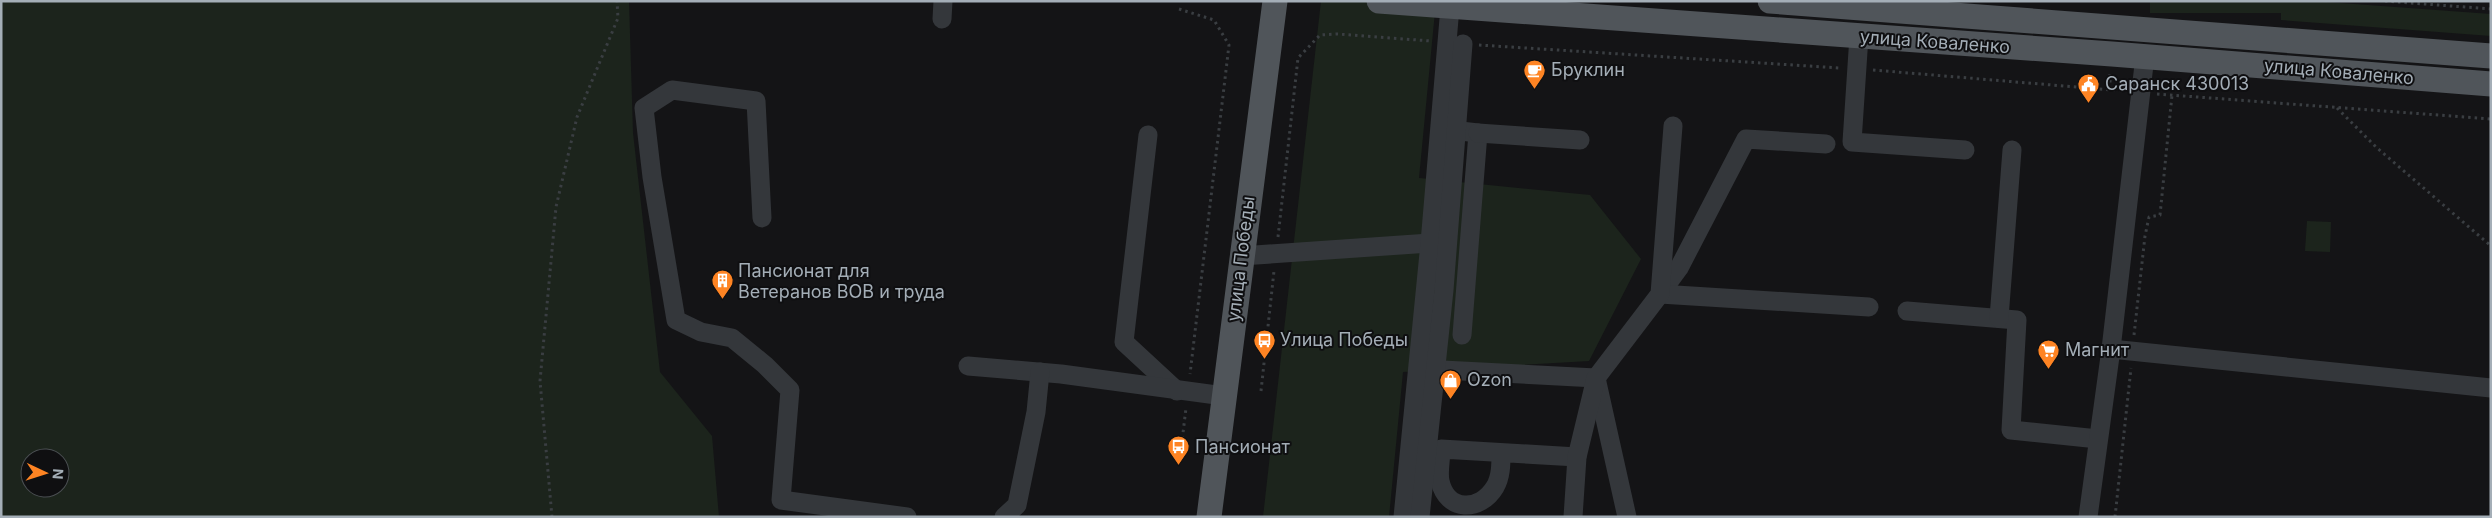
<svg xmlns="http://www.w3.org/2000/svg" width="2492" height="518" font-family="Inter,sans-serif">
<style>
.green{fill:#1c241c;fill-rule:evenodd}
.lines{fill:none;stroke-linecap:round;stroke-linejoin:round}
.path{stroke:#3a3e42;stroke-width:3;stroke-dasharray:2.5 4;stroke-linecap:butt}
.minor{stroke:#34373b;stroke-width:19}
.major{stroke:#50555a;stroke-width:25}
.labels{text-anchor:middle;stroke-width:4;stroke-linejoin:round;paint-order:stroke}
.street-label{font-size:18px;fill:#a4aeb7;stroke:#0f0f11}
.poi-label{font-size:18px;fill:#a4aeb7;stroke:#0f0f11;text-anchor:start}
</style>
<rect width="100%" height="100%" fill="#141416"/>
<g class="green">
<path d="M8,1H629L633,133L660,372L712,436L719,517H1V3ZM30,458H60V488H30Z"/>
<polygon points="1321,1 1436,1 1419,178 1590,195 1641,259 1589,361 1403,372 1389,517 1263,517"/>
<polygon points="2150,1 2313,1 2491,14 2491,36 2281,20 2281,13 2150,13"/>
<polygon points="2307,221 2331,222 2330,252 2305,251"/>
</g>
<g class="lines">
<g class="path">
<polyline points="2385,1 2491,9"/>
<polyline points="1179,9 1214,20 1229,45 1190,374"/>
<polyline points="1479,45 1840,68"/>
<polyline points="1873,70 2124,91"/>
<polyline points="2110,89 2110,74"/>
<polyline points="2157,94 2491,119"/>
<polyline points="2337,108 2376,147 2491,246"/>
<polyline points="1278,237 1298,58 1320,35 1337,34 1431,41"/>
<polyline points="2134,335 2145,236 2149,217 2160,215 2172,95"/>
<polyline points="1261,391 1274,271"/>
<polyline points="1180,458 1186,408"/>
<polyline points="552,517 540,381 556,207 577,117 618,18 617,1"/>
<polyline points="2115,517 2131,368"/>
</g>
<g class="minor">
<polyline points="942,19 943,1"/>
<polyline points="1859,36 1852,142 1965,150"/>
<polyline points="1443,129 1478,133 1462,335"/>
<polyline points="1478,133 1580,140"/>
<polyline points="1148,135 1124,342 1177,391"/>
<polyline points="762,218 756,101 672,90 644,108 652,177 676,320 701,332 732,338 765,365 790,390 781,500 907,517"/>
<polyline points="1241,256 1430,243"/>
<polyline points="1660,294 1679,268 1746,139 1826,144"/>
<polyline points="1660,294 1869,307"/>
<polyline points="1907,311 2017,320 2011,430 2098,439"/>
<polyline points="1999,318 2012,150"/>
<polyline points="2111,349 2491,388"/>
<polyline points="968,366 1061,374 1224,396"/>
<polyline points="1423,369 1596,378 1627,517"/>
<path d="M1501,453C1501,464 1501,477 1495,487C1480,512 1447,512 1440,481C1438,471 1441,459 1441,449L1577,457"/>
<polyline points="1004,517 1017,505 1036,412 1040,372"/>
<polyline points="1403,517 1430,243 1450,7"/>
<polyline points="1420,517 1444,290 1463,44"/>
<polyline points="1573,517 1577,457 1596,378 1660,294 1673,126"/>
<polyline points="2088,517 2111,349 2145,56"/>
</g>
<g class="major">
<polyline points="1379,1 2112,54 2491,84"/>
<polyline points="1770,1 2491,56"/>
<polyline points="1209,517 1275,1"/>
</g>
</g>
<defs>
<symbol id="cafe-pin" viewBox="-11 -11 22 30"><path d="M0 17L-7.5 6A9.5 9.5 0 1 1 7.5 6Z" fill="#fe8423" stroke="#0f0f11"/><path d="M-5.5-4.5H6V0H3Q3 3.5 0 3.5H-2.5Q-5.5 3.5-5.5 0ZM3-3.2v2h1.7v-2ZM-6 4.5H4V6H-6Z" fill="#fff"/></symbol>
<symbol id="civic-pin" viewBox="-11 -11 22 30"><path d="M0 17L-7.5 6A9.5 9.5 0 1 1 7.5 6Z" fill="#fe8423" stroke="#0f0f11"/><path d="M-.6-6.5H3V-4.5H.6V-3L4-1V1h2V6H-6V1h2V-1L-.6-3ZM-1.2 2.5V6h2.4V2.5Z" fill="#fff"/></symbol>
<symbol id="building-pin" viewBox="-11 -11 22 30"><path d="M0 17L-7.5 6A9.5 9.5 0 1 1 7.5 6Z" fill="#fe8423" stroke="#0f0f11"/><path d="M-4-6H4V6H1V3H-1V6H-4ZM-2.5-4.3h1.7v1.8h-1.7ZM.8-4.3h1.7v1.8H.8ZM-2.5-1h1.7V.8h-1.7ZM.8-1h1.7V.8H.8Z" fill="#fff"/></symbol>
<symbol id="bus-pin" viewBox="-11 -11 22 30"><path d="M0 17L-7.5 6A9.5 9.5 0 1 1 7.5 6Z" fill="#fe8423" stroke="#0f0f11"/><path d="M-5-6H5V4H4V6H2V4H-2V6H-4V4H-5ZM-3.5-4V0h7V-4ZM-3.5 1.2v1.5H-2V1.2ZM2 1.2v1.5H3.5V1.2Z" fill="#fff"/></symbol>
<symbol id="supermarket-pin" viewBox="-11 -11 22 30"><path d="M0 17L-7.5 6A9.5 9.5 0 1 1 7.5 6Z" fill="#fe8423" stroke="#0f0f11"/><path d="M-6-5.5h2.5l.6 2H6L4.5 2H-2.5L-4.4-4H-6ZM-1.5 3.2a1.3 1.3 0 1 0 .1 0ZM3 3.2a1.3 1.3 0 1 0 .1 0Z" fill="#fff"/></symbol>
<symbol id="shop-pin" viewBox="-11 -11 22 30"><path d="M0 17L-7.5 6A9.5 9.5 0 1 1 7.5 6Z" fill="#fe8423" stroke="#0f0f11"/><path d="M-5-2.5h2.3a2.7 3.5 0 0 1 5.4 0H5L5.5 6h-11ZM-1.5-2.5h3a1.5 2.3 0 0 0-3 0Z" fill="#fff"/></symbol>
</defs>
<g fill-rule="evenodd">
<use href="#cafe-pin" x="1522" y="58" width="25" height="34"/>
<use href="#civic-pin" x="2076" y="72" width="25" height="34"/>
<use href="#building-pin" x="710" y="268" width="25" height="34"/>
<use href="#bus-pin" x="1252" y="328" width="25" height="34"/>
<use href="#supermarket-pin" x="2036" y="338" width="25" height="34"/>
<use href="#shop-pin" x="1438" y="368" width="25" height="34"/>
<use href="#bus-pin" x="1166" y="434" width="25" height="34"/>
</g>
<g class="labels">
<g class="street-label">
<text transform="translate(1935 42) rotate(4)" y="6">улица Коваленко</text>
<text transform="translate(2339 72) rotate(5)" y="6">улица Коваленко</text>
<text transform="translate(1241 259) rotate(-83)" y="6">улица Победы</text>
</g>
<g class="poi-label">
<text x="1551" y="76">Бруклин</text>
<text x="2105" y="90">Саранск 430013</text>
<text x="738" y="277">Пансионат для<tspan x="738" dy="21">Ветеранов ВОВ и труда</tspan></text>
<text x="1280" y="346">Улица Победы</text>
<text x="2065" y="356">Магнит</text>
<text x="1467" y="386">Ozon</text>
<text x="1195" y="453">Пансионат</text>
</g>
</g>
<rect width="2492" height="518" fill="none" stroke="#a4aeb7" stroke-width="5"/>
<g transform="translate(45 473) rotate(94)"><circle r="24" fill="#0f0f11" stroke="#4b4f53"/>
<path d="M0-4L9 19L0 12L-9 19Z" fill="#fe8423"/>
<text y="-8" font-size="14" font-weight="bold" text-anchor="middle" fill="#a4aeb7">N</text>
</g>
</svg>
